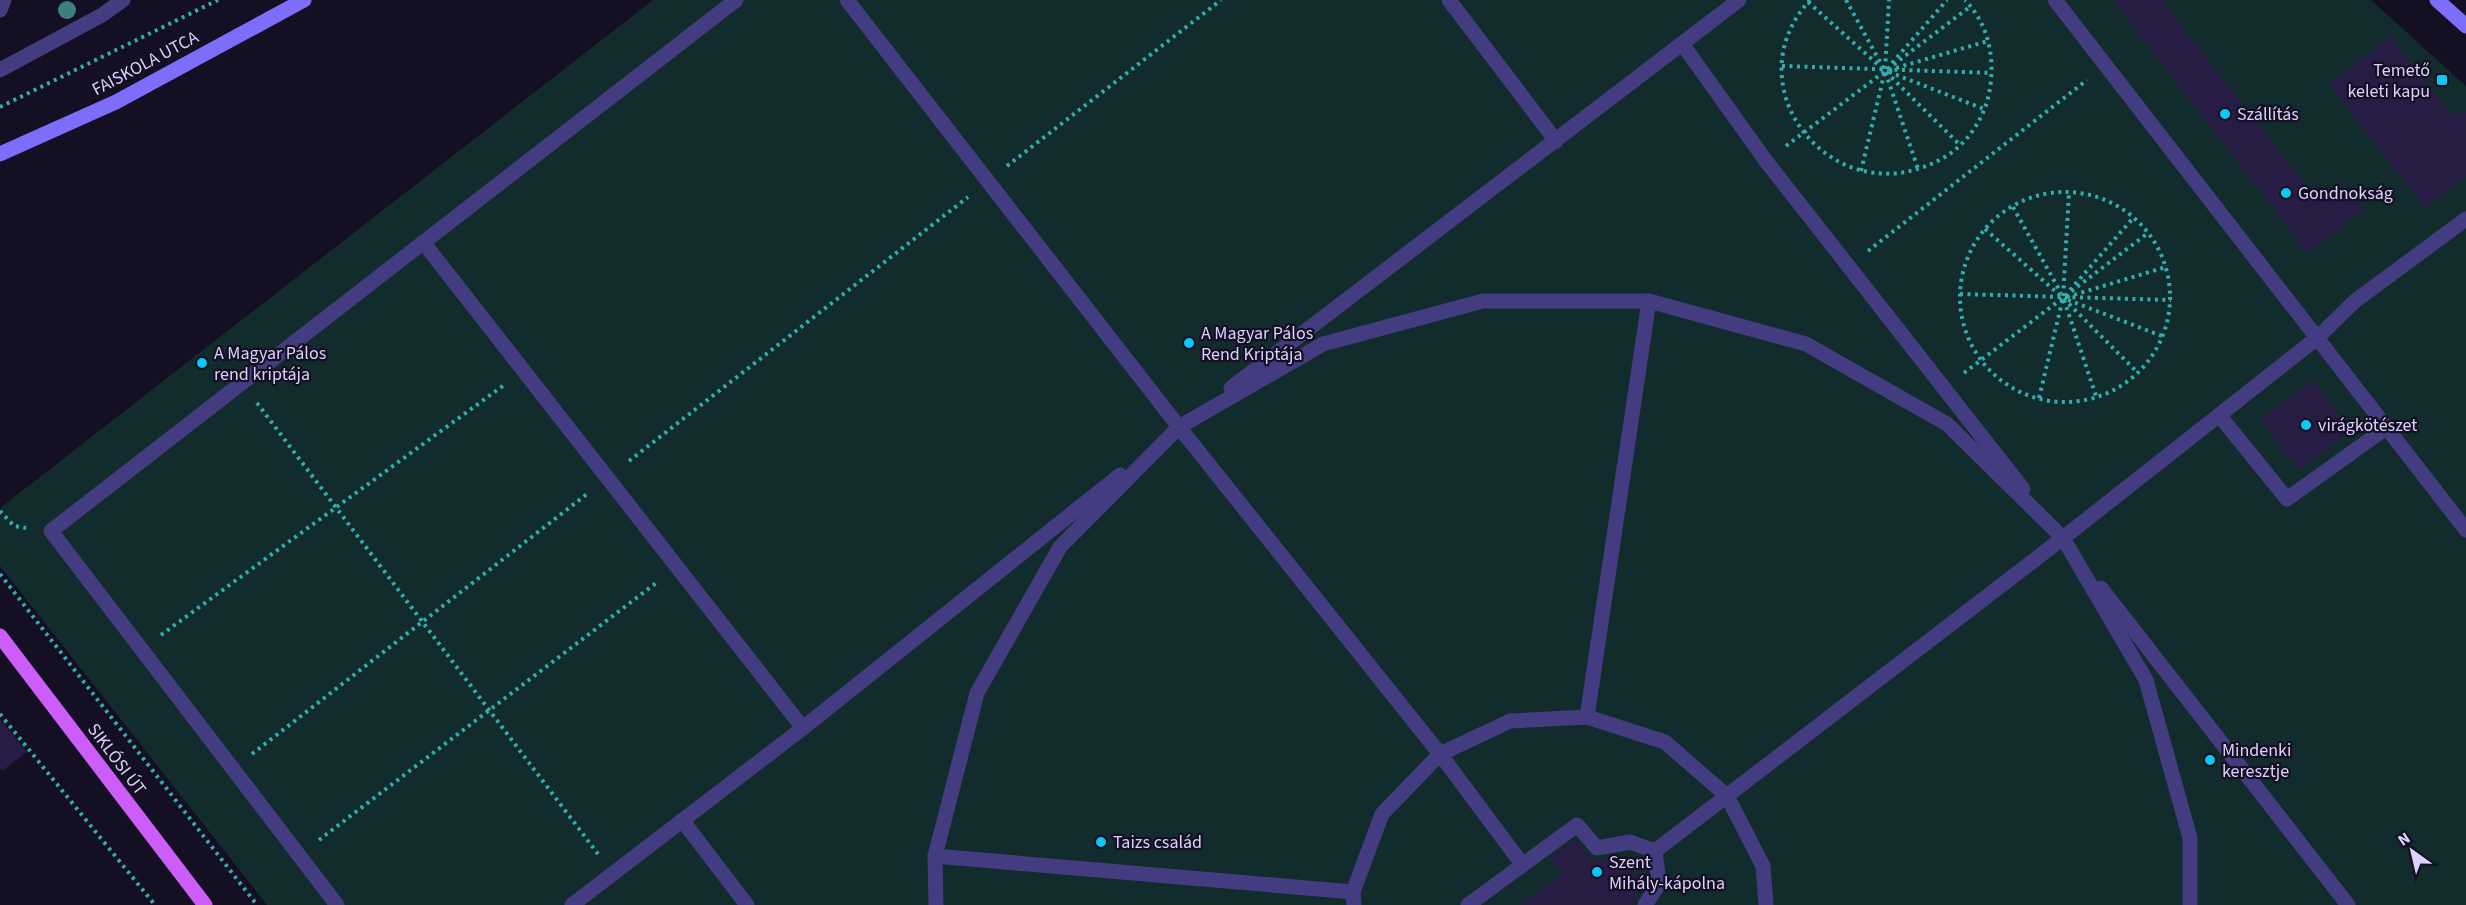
<svg xmlns="http://www.w3.org/2000/svg" width="2466" height="905" font-family="'Source Sans 3',sans-serif">
<style>
.green{fill:#122b2c}
.building{fill:#271c43}
.lines{fill:none;stroke-linecap:round;stroke-linejoin:round}
.path{stroke:#33aeb0;stroke-width:4;stroke-dasharray:3 4.5;stroke-linecap:butt}
.lane{stroke:#443c80;stroke-width:15}
.secondary{stroke:#7c6dfa;stroke-width:15}
.primary{stroke:#cc5df9;stroke-width:15}
.tree{fill:#3e7f7d}
.poi-dot{fill:#09c8f3;stroke:#140f23;stroke-width:2}
.labels{text-anchor:middle;stroke-width:4.5;stroke-linejoin:round;paint-order:stroke}
.street-label{font-size:18px;fill:#dbd2fd;stroke:#140f23}
.poi-label{font-size:18px;fill:#dbd2fd;stroke:#140f23;text-anchor:start}
</style>
<rect width="100%" height="100%" fill="#140f23"/>
<polygon class="green" points="653,0 2371,0 2466,86 2466,905 267,905 0,566 0,508"/>
<g class="building">
<polygon points="2113,0 2162,0 2319,203 2344,183 2364,209 2308,253"/>
<polygon points="2390,36 2453,117 2463,109 2466,113 2466,176 2425,208 2329,84"/>
<polygon points="2313,380 2351,431 2298,470 2260,420"/>
<polygon points="0,719 27,752 2,771 0,768"/>
<polygon points="1576,839 1593,862 1613,857 1622,860 1633,870 1638,883 1637,897 1631,905 1520,905 1562,874 1550,858"/>
</g>
<g class="lines">
<g class="path">
<path d="M1810,0C1729,88 1836,219 1943,158C1968,144 1986,116 1990,88C1995,56 1988,24 1965,0"/>
<polyline points="1846,0 1885,71 1918,169"/>
<polyline points="1808,2 1885,71 1960,145"/>
<polyline points="1892,63 1947,0"/>
<polyline points="1782,66 1992,73"/>
<polyline points="1889,70 1988,41"/>
<polyline points="1889,72 1984,109"/>
<polyline points="0,107 218,0"/>
<polyline points="1786,146 1971,6"/>
<polyline points="1007,166 1221,0"/>
<polyline points="1861,171 1885,71 1889,0"/>
<circle cx="2065" cy="297" r="105"/>
<polyline points="2013,207 2061,293"/>
<polyline points="1985,229 2063,298 2137,372"/>
<polyline points="1868,251 2087,80"/>
<polyline points="2070,290 2134,217"/>
<polyline points="1960,294 2171,300"/>
<polyline points="2067,297 2166,267"/>
<polyline points="2064,300 2096,396"/>
<polyline points="2068,300 2162,336"/>
<polyline points="1964,373 2148,233"/>
<polyline points="2039,398 2063,298 2069,192"/>
<polyline points="257,403 598,854"/>
<polyline points="629,461 968,197"/>
<polyline points="0,511 14,526 26,528"/>
<polyline points="0,574 257,905"/>
<polyline points="161,635 504,385"/>
<polyline points="0,714 155,905"/>
<polyline points="252,754 587,494"/>
<polyline points="319,840 656,583"/>
</g>
<g class="lane">
<polyline points="847,0 1179,427 1440,754 1522,864"/>
<polyline points="1449,0 1556,141"/>
<polyline points="2055,0 2466,530"/>
<polyline points="0,10 4,0"/>
<polyline points="1683,45 1766,161 2023,489"/>
<polyline points="0,70 102,15 123,0"/>
<polyline points="423,242 803,728"/>
<polyline points="1231,388 1739,0"/>
<polyline points="2219,415 2287,499 2386,428"/>
<polyline points="2101,588 2348,905"/>
<polyline points="1587,717 1649,301"/>
<polyline points="682,820 747,905"/>
<polyline points="1655,851 2063,538 2317,338 2355,301 2466,219"/>
<polyline points="935,856 1353,892"/>
<polyline points="337,905 51,531 736,0"/>
<polyline points="572,905 803,728 1120,475"/>
<polyline points="936,905 935,856 977,693 1060,547 1179,427 1323,344 1483,301 1649,301 1806,344 1947,424 2063,538 2146,680 2190,838 2190,905"/>
<polyline points="1354,905 1353,892 1382,814 1440,754 1510,721 1587,717 1665,742 1727,796 1763,866 1766,905"/>
<polyline points="1468,905 1577,825 1597,848 1630,842 1655,851 1659,884 1645,905"/>
</g>
<g class="secondary">
<polyline points="2437,0 2466,26"/>
<polyline points="0,154 116,102 304,0"/>
</g>
<polyline class="primary" points="0,636 205,905"/>
</g>
<circle class="tree" cx="67" cy="10" r="9"/>
<g class="poi-dot">
<rect x="2436" y="74" width="12" height="12" rx="3"/>
<circle cx="2225" cy="114" r="6"/>
<circle cx="2286" cy="193" r="6"/>
<circle cx="1189" cy="343" r="6"/>
<circle cx="202" cy="363" r="6"/>
<circle cx="2306" cy="425" r="6"/>
<circle cx="2210" cy="760" r="6"/>
<circle cx="1101" cy="842" r="6"/>
<circle cx="1597" cy="872" r="6"/>
</g>
<g class="labels">
<g class="street-label">
<text transform="translate(145 63) rotate(-28)" y="6">FAISKOLA UTCA</text>
<text transform="translate(117 759) rotate(53)" y="6">SIKLÓSI ÚT</text>
</g>
<g class="poi-label">
<text x="2430" y="76" text-anchor="end">Temető<tspan x="2430" dy="21">keleti kapu</tspan></text>
<text x="2237" y="120">Szállítás</text>
<text x="2298" y="199">Gondnokság</text>
<text x="1201" y="339">A Magyar Pálos<tspan x="1201" dy="21">Rend Kriptája</tspan></text>
<text x="214" y="359">A Magyar Pálos<tspan x="214" dy="21">rend kriptája</tspan></text>
<text x="2318" y="431">virágkötészet</text>
<text x="2222" y="756">Mindenki<tspan x="2222" dy="21">keresztje</tspan></text>
<text x="1113" y="848">Taizs család</text>
<text x="1609" y="868">Szent<tspan x="1609" dy="21">Mihály-kápolna</tspan></text>
</g>
</g>
<g transform="translate(2412 851) rotate(326)" stroke="#140f23" stroke-width="4.5" paint-order="stroke">
<path d="M0-4.5L10 22L0 15L-10 22Z" fill="#dbd2fd"/>
<text y="-9" font-size="16" font-weight="bold" text-anchor="middle" fill="#dbd2fd">N</text>
</g>
</svg>
